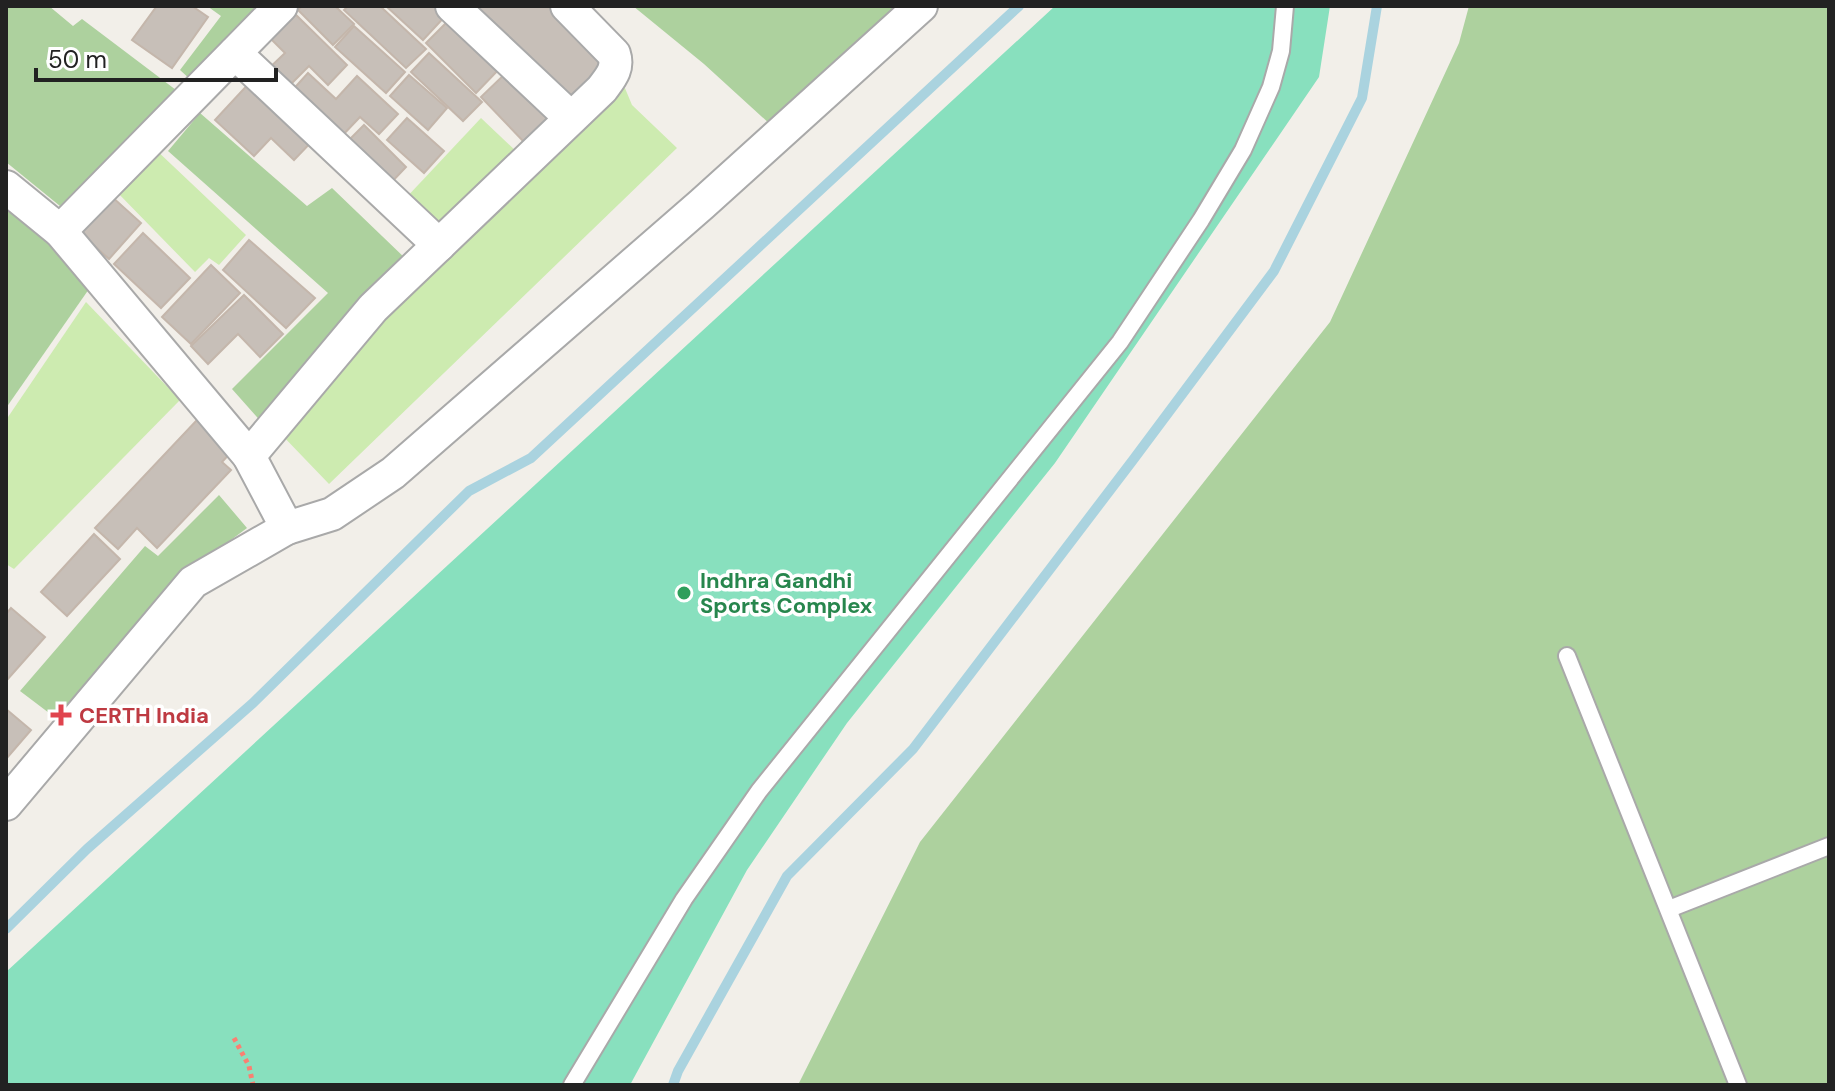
<svg xmlns="http://www.w3.org/2000/svg" width="1835" height="1091" font-family="'DM Sans',sans-serif">
<style>
.grass{fill:#cdebb0}
.forest{fill:#add19e}
.pitch{fill:#88e0be}
.lines{fill:none;stroke-linecap:round;stroke-linejoin:round}
.stream{stroke:#aad3df;stroke-width:10}
.building{fill:#c7bfb8;stroke:#c4b6ab;stroke-width:2}
.service-casing{stroke:#a9a9a9;stroke-width:20}
.minor-casing{stroke:#a9a9a9;stroke-width:36}
.path{stroke:#fa8072;stroke-width:5;stroke-dasharray:4 4;stroke-linecap:butt}
.service{stroke:#fff;stroke-width:16}
.minor{stroke:#fff;stroke-width:32}
.leisure-dot{fill:#2e9e5b;stroke:#fff;stroke-width:3}
.health-dot{fill:#e0444e;stroke:#fff;stroke-width:3}
.labels{text-anchor:middle;stroke-width:7;stroke-linejoin:round;paint-order:stroke}
.leisure-label{font-size:22px;font-weight:bold;fill:#27864d;stroke:#fff;text-anchor:start}
.health-label{font-size:22px;font-weight:bold;fill:#be3a42;stroke:#fff;text-anchor:start}
</style>
<rect width="100%" height="100%" fill="#f2efe9"/>
<g class="grass">
<polygon points="622,81 632,105 677,148 329,484 279,432 379,310"/>
<polygon points="481,118 518,153 439,230 404,200"/>
<polygon points="154,148 246,235 219,265 209,258 195,272 115,190"/>
<polygon points="86,302 180,400 14,569 6,564 6,420"/>
</g>
<g class="forest">
<polygon points="6,6 49,6 73,26 82,19 176,90 60,206 6,162"/>
<polygon points="207,6 264,6 192,81 180,70 221,16"/>
<polygon points="633,6 921,6 771,125 704,64"/>
<polygon points="1469,6 1829,6 1829,1085 798,1085 920,842 1330,322 1459,43"/>
<polygon points="200,113 307,206 332,188 407,260 265,426 232,389 328,293 168,151"/>
<polygon points="6,202 55,241 89,289 6,408"/>
<polygon points="219,495 247,528 184,575 57,719 20,691 145,546 158,556"/>
</g>
<polygon class="pitch" points="1055,6 1330,6 1319,77 1055,463 847,723 747,870 630,1085 6,1085 6,972"/>
<g class="lines">
<g class="stream">
<polyline points="6,929 87,849 253,703 469,491 531,458 1019,6"/>
<polyline points="673,1085 678,1071 787,876 913,749 1133,460 1274,271 1362,98 1377,6"/>
</g>
</g>
<g class="building">
<polygon points="154,6 192,6 208,17 172,68 132,40 156,7"/>
<polygon points="302,6 335,6 354,24 333,45 298,10"/>
<polygon points="348,6 380,6 426,49 406,68 344,10"/>
<polygon points="386,6 443,6 449,12 423,40"/>
<polygon points="464,6 551,6 609,62 567,106"/>
<polygon points="289,8 347,65 328,85 309,66 283,92 264,73 285,53 264,32"/>
<polygon points="453,16 503,65 476,93 426,43"/>
<polygon points="354,26 405,72 386,93 335,47"/>
<polygon points="429,53 482,102 463,121 411,72"/>
<polygon points="507,72 551,118 525,143 481,97"/>
<polygon points="308,73 336,99 357,76 398,114 379,134 360,117 339,139 289,94"/>
<polygon points="409,75 447,108 428,130 390,96"/>
<polygon points="254,78 317,136 294,160 271,138 254,156 215,120"/>
<polygon points="407,118 444,151 424,173 387,140"/>
<polygon points="364,125 406,167 386,188 344,145"/>
<polygon points="111,196 141,223 109,259 78,231"/>
<polygon points="143,233 190,278 161,308 114,264"/>
<polygon points="249,240 315,298 286,328 223,270"/>
<polygon points="211,265 240,293 191,344 162,317"/>
<polygon points="244,295 283,334 260,357 238,334 208,364 191,346"/>
<polygon points="198,419 232,451 222,462 231,470 157,548 137,528 118,549 95,528"/>
<polygon points="94,534 120,559 67,616 41,592"/>
<polygon points="11,608 45,637 6,681 6,614"/>
<polygon points="6,709 31,730 6,759"/>
</g>
<g class="lines">
<defs>
<g id="service">
<polyline points="1567,656 1738,1085"/>
<polyline points="1669,909 1829,846"/>
<polyline points="572,1085 684,899 759,791 1120,342 1201,220 1243,150 1271,87 1281,51 1285,6"/>
</g>
<g id="minor">
<polyline points="452,6 571,118"/>
<polyline points="235,53 439,245"/>
<polyline points="6,187 60,231 249,456 287,528"/>
<polyline points="60,231 281,6"/>
<path d="M249,456L373,308L602,89C610,78 619,69 614,54L567,6"/>
<polyline points="6,804 193,582 287,528 332,514 393,473 702,204 921,6"/>
</g>
</defs>
<use href="#service" class="service-casing"/>
<use href="#minor" class="minor-casing"/>
<polyline class="path" points="234,1038 249,1066 253,1085"/>
<use href="#service" class="service"/>
<use href="#minor" class="minor"/>
</g>
<circle class="leisure-dot" cx="684" cy="593" r="8"/>
<path class="health-dot" d="M57 703h8v8h8v8h-8v8h-8v-8h-8v-8h8z"/>
<g class="labels">
<g class="leisure-label">
<text x="700" y="588">Indhra Gandhi<tspan x="700" dy="25">Sports Complex</tspan></text>
</g>
<g class="health-label">
<text x="79" y="723">CERTH India</text>
</g>
</g>
<rect width="1835" height="1091" fill="none" stroke="#222222" stroke-width="16"/>
<path d="M36 68v12h240v-12" fill="none" stroke="#222222" stroke-width="4"/>
<text x="48" y="68" font-size="24" fill="#222222" stroke="#ffffff" stroke-width="6" paint-order="stroke">50 m</text>
</svg>
